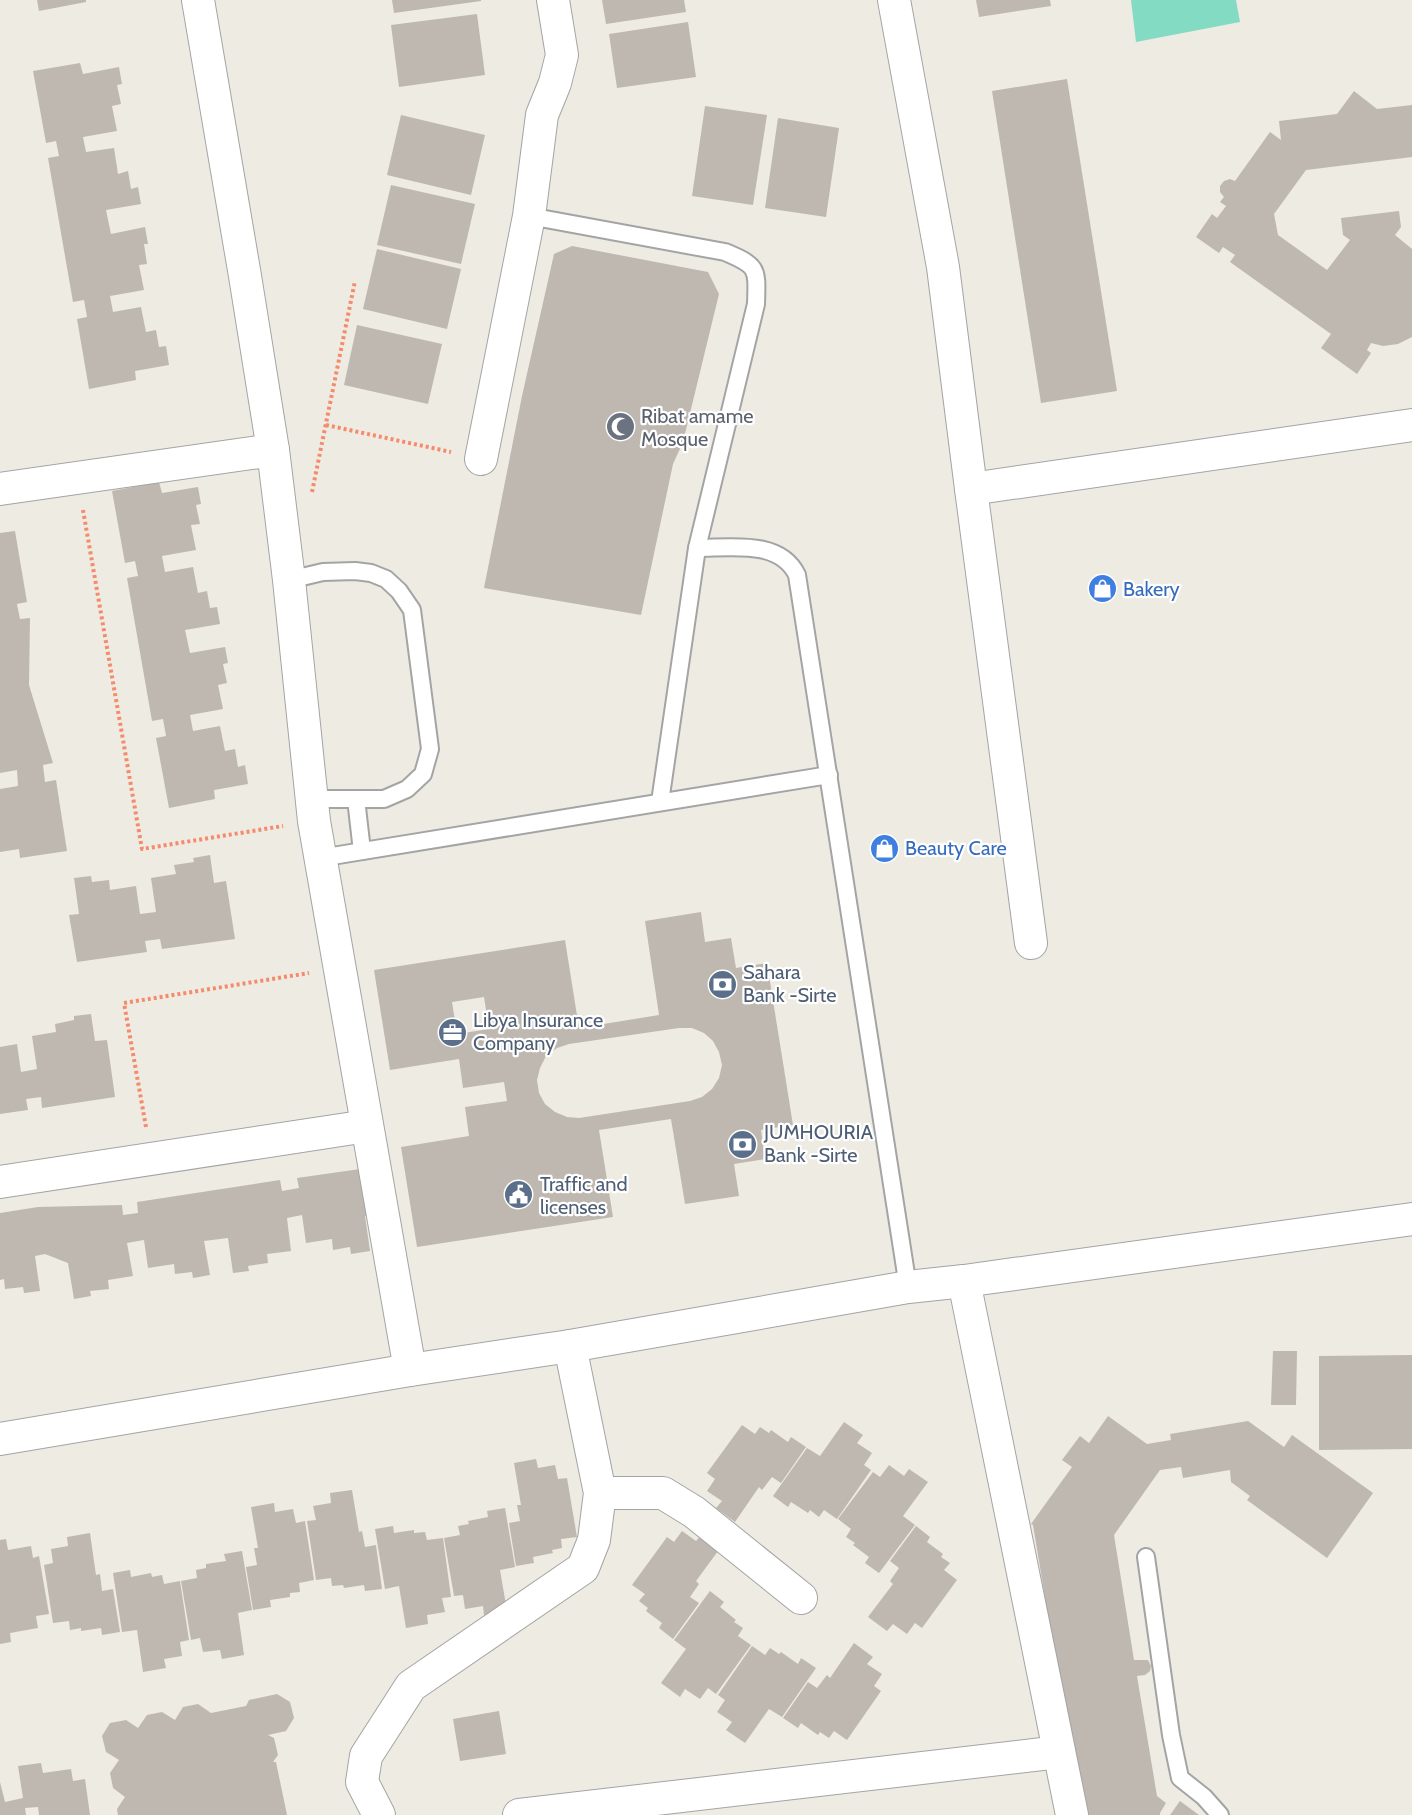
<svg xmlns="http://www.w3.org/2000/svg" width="1412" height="1815" font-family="Cabin,sans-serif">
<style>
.pitch{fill:#83dbc3}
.building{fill:#beb8b0;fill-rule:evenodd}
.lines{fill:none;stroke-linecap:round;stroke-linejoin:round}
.lane-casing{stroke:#a4a4a4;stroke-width:20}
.street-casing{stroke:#a4a4a4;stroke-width:34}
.path{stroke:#f58b6d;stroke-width:4;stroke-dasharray:3 3;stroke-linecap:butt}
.lane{stroke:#fff;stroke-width:16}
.street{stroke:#fff;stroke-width:32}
.labels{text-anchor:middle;stroke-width:4.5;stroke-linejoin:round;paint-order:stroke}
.worship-label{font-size:20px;fill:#5b616d;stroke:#fff;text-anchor:start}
.shop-label{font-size:20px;fill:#366cbe;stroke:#fff;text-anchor:start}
.service-label{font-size:20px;fill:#4e5e75;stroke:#fff;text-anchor:start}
</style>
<rect width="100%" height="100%" fill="#eeebe3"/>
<polygon class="pitch" points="1131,0 1236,0 1240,22 1136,42"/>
<g class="building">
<polygon points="37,0 86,0 86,2 39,11"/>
<polygon points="392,0 481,0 481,1 394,13"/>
<polygon points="602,0 684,0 686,12 606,24"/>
<polygon points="976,0 1050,0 1051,6 979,17"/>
<polygon points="477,14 485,75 399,87 391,25"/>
<polygon points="688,22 696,77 617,88 609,34"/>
<polygon points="80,63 83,74 119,67 122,84 117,85 121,104 112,106 117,131 83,137 86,152 114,148 118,174 128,171 131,189 138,187 141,204 106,210 111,234 145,227 148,244 144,244 147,264 139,265 144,290 110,296 113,312 141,307 146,332 156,330 159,347 166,346 169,365 135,371 136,380 89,389 77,319 87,317 84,300 73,302 48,158 59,156 56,141 46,143 33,71"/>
<polygon points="1067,79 1117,391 1041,403 992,91"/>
<polygon points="1354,91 1377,109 1412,105 1412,157 1306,170 1274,214 1278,235 1327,270 1350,240 1343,235 1341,218 1399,211 1401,227 1395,235 1412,249 1412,337 1398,344 1383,346 1371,343 1367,350 1371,353 1357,374 1321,348 1331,334 1230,262 1235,255 1223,247 1219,253 1196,237 1212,214 1217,218 1226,206 1220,202 1224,197 1220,192 1220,186 1224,181 1230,179 1235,181 1270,132 1281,140 1279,121 1337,114"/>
<polygon points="705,106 767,115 753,205 692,196"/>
<polygon points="401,115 485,135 471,195 387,175"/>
<polygon points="778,118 839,128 826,217 765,208"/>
<polygon points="391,185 475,204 461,264 377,245"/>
<polygon points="572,246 708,272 719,294 683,442 673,464 641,615 484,588 522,396 554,254"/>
<polygon points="377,249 461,269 447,329 363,309"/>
<polygon points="357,325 442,344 428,404 344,385"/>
<polygon points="159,482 162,493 198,487 201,504 196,505 200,524 191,525 196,550 162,556 165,572 193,567 198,593 207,591 210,608 217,607 220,624 185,630 190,653 225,647 228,663 223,664 227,683 218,685 223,709 190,715 193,731 220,726 225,751 235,749 238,767 245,765 248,784 214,790 215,799 169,808 156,738 166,736 163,719 152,721 127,578 138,576 135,561 125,563 112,491"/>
<polygon points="15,531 27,602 17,604 20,619 30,618 29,685 53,763 43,765 45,782 56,780 67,851 20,858 19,849 0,852 0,789 18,786 17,770 0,773 0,533"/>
<polygon points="210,855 214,883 226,881 235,939 162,949 160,939 145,941 147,952 77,962 69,915 79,914 74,878 91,876 92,882 109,880 110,890 136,886 140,914 156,912 151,878 176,874 174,865 194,862 193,858"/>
<path d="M701,912L705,942L731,938L736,968L767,963L793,1125L761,1130L765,1159L734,1164L739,1196L685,1204L671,1119L599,1130L613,1217L417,1247L401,1147L469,1136L465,1107L507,1101L504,1082L463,1088L459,1059L390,1070L374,970L565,940L579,1028L659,1015L645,921ZM484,997L489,1029L457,1034L452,1002ZM679,1028H692L704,1033L713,1041L719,1052L722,1065L719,1078L712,1089L702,1097L690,1101L579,1118L567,1117L555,1112L545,1104L539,1093L537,1080L540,1068L546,1056L557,1048L569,1044Z"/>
<polygon points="91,1014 95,1041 107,1040 115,1097 42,1108 41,1097 26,1099 28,1110 0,1114 0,1047 17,1044 21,1072 37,1069 32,1036 56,1032 55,1024 74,1020 74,1016"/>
<polygon points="367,1168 374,1215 365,1216 370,1251 351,1254 350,1247 333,1250 332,1239 306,1243 302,1215 287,1218 291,1251 267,1254 268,1263 248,1266 249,1271 233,1273 228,1238 204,1241 210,1275 193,1278 192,1272 175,1274 174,1264 148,1268 144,1240 127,1243 133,1276 108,1280 109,1289 90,1291 91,1296 74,1299 68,1263 45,1254 35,1256 40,1291 24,1293 23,1287 5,1289 4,1279 0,1280 0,1213 38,1207 122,1205 123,1215 138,1213 137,1202 280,1180 282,1191 299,1188 297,1178"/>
<polygon points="1273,1351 1297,1351 1296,1405 1271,1405"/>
<polygon points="1412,1355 1412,1449 1319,1450 1319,1356"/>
<polygon points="1108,1416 1147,1444 1171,1440 1170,1434 1248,1421 1284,1447 1292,1435 1373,1493 1327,1558 1247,1500 1250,1496 1231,1482 1230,1470 1183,1478 1181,1467 1160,1470 1114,1535 1134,1660 1148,1660 1151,1666 1150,1671 1145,1675 1137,1676 1157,1796 1166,1803 1160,1813 1160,1815 1081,1815 1033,1525 1031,1524 1072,1467 1062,1460 1080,1436 1089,1443"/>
<polygon points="844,1422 863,1435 857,1443 872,1453 864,1465 871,1470 837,1519 824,1510 819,1517 810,1510 808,1513 791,1502 788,1507 773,1496 807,1448 820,1456"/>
<polygon points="742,1425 755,1434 760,1427 769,1433 771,1430 788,1442 791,1437 806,1447 781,1483 772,1477 762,1490 759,1487 735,1522 716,1508 722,1501 707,1491 715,1479 707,1473"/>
<polygon points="536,1459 538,1468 555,1465 558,1479 567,1478 577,1537 561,1539 562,1548 552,1550 553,1553 533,1557 534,1563 516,1566 509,1523 520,1521 517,1505 521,1505 514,1463"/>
<polygon points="889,1465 904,1476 909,1469 928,1482 903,1516 915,1525 879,1573 865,1563 869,1557 853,1545 855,1543 846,1537 851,1529 838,1519 873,1472 880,1477"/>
<polygon points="352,1490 359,1532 362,1531 365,1547 376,1545 382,1589 365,1591 364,1585 344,1588 343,1585 332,1586 331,1578 316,1580 307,1521 316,1520 313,1506 331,1503 330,1493"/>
<polygon points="274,1503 275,1512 293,1509 296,1523 305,1521 314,1580 299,1583 300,1592 290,1593 290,1597 270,1600 271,1607 253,1610 246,1567 257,1565 254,1548 258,1548 251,1507"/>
<polygon points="505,1508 515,1567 500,1570 507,1611 484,1615 483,1606 465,1609 463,1595 454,1596 444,1538 460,1535 458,1526 469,1524 468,1521 488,1517 487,1511"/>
<polygon points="393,1526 394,1533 414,1530 414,1533 425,1532 427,1540 443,1538 451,1597 442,1598 445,1612 427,1615 428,1624 406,1628 399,1586 385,1589 375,1529"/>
<polygon points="916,1526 930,1537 927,1542 943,1554 941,1557 950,1563 944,1570 957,1580 922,1628 915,1623 907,1634 893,1624 887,1631 868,1617 893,1584 890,1581 899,1568 890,1561"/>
<polygon points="682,1531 696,1541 702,1534 721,1547 696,1581 699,1584 690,1597 699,1603 673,1639 659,1628 662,1623 646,1611 648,1608 639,1601 645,1594 632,1585 667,1537 674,1542"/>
<polygon points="90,1533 96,1575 100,1574 102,1591 113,1589 120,1632 102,1635 101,1628 81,1631 81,1628 70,1630 69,1621 53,1623 44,1565 53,1563 51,1549 68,1546 67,1537"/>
<polygon points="6,1539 8,1550 31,1546 33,1558 39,1556 49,1614 36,1616 38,1628 10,1633 11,1642 0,1644 0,1540"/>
<polygon points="242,1551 252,1610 238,1613 244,1655 222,1659 220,1650 203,1652 200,1638 191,1640 181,1581 197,1578 196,1570 206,1568 206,1564 226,1561 224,1554"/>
<polygon points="130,1570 131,1577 151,1573 152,1577 162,1575 164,1584 180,1581 189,1640 180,1642 182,1656 164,1659 166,1668 143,1672 137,1630 122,1632 113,1573"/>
<polygon points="710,1591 724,1602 720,1607 736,1620 734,1622 743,1628 738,1636 751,1645 716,1694 708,1688 700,1699 685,1689 680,1697 661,1683 686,1649 674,1640"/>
<polygon points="854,1643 873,1657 867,1664 882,1674 874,1686 881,1691 847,1740 834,1731 829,1738 820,1732 818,1735 801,1723 798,1728 783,1718 808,1682 817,1688 827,1675 830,1678"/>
<polygon points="752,1646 765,1655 770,1648 779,1654 781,1652 798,1664 801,1658 816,1668 782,1717 769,1709 745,1743 726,1730 732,1722 717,1712 725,1700 718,1695"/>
<polygon points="277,1694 290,1702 294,1718 286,1731 268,1735 274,1738 278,1755 273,1762 276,1762 287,1815 118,1815 117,1809 125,1797 113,1788 110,1773 119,1760 106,1752 102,1736 110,1723 126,1720 138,1728 147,1715 162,1712 175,1720 183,1707 198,1704 211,1713 246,1706 249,1700"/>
<polygon points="499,1711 506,1754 460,1761 453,1719"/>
<polygon points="41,1763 43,1773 71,1769 73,1781 85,1779 90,1815 39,1815 38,1807 25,1808 26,1815 0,1815 0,1782 5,1802 23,1798 18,1766"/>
<polygon points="1180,1801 1199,1815 1170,1815"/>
</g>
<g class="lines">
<defs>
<g id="lane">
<path d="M529,216L725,252C759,266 757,269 756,304L697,548L660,802"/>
<path d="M697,548C730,548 780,539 797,575L908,1287"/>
<polyline points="289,580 323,572 355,571 371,573 386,579 399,591 412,610 430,749 423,774 407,789 384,799 311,799"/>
<polyline points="356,799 362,851"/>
<polyline points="320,858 829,775"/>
<polyline points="1146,1557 1171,1735 1180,1778 1204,1797 1220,1815"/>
</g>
<g id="street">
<polyline points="198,0 245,276 273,450 289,580 314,821 410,1370"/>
<polyline points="894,0 943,267 971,489 1031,943"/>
<polyline points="481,459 529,216 542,115 555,83 562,55 553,0"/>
<polyline points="0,489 273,450"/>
<polyline points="971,489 1412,425"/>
<polyline points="0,1182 367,1126"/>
<polyline points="964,1281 1072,1815"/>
<polyline points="0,1439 410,1370 570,1346 908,1287 964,1281 1412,1219"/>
<polyline points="600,1493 663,1493 694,1512 801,1598"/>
<polyline points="379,1815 362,1782 366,1756 411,1686 583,1568 594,1540 600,1493 570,1346"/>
<polyline points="519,1815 1059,1752"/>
</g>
</defs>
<use href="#lane" class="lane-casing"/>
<use href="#street" class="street-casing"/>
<g class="path">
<polyline points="326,425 451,452"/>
<polyline points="312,492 355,281"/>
<polyline points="83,510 142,849 283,826"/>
<polyline points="146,1127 124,1003 309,973"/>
</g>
<use href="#lane" class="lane"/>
<use href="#street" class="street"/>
</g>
<defs>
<symbol id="mosque-disc" viewBox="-11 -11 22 22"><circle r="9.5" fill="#6b7280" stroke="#fff"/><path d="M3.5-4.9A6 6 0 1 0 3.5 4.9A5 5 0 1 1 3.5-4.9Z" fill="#fff"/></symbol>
<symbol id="shop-disc" viewBox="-11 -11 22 22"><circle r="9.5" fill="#3f7fe0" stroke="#fff"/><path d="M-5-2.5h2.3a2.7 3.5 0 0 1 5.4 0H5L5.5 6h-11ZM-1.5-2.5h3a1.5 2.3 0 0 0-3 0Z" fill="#fff"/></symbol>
<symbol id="bank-disc" viewBox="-11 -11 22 22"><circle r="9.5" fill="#5c6f8a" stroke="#fff"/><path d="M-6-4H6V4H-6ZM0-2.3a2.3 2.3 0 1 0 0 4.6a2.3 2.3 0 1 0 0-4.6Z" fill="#fff"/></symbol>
<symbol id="office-disc" viewBox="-11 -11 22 22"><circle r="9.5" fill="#5c6f8a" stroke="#fff"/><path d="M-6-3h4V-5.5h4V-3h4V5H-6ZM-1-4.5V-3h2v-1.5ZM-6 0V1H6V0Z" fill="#fff"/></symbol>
<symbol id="civic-disc" viewBox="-11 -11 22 22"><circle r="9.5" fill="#5c6f8a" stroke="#fff"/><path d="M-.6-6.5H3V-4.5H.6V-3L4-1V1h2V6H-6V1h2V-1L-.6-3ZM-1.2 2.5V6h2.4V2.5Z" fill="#fff"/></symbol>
</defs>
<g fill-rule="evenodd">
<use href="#mosque-disc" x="604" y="410" width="33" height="33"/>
<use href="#shop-disc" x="1086" y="572" width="33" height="33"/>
<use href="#shop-disc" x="868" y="832" width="33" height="33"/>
<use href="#bank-disc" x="706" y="968" width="33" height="33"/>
<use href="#office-disc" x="436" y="1016" width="33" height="33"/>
<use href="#bank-disc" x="726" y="1128" width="33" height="33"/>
<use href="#civic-disc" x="502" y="1178" width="33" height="33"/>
</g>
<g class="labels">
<g class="worship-label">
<text x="641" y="423">Ribat amame<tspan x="641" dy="23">Mosque</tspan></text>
</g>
<g class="shop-label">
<text x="1123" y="596">Bakery</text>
<text x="905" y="855">Beauty Care</text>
</g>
<g class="service-label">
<text x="743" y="979">Sahara<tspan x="743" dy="23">Bank -Sirte</tspan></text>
<text x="473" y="1027">Libya Insurance<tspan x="473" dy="23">Company</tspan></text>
<text x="764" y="1139">JUMHOURIA<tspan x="764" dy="23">Bank -Sirte</tspan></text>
<text x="540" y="1191">Traffic and<tspan x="540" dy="23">licenses</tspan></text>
</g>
</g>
</svg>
